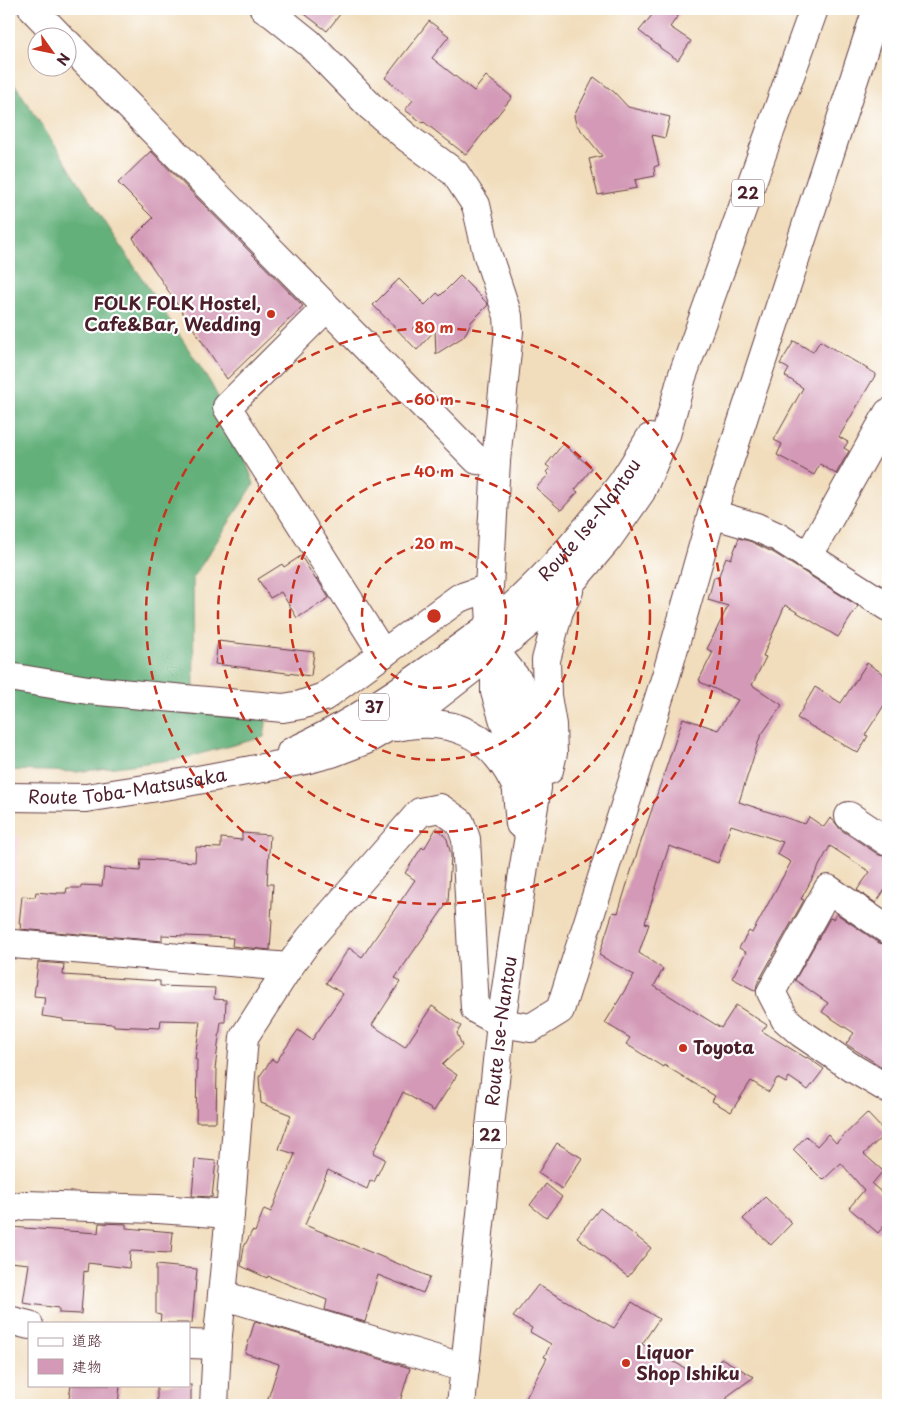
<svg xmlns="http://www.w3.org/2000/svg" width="897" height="1414" font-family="'Playpen Sans','Klee One',sans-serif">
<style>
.built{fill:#f6cfd7}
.forest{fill:#63b07a;stroke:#566852}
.building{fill:#d399b6}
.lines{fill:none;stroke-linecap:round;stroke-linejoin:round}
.street-casing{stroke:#633c41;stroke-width:30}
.primary-casing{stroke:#633c41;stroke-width:30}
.street{stroke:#fff;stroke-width:28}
.primary{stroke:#fff;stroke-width:28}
.ring{fill:none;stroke:#c8321e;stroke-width:2.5;stroke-dasharray:9 6}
.poi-dot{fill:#c8321e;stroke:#fff;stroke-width:2}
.labels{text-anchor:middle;stroke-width:4.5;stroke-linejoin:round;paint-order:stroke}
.shield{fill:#fff;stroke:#80626b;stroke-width:1}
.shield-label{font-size:16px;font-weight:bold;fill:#4a1f2b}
.poi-label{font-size:18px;font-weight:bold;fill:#4a1f2b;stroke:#fff;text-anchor:start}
.street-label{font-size:18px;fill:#4a1f2b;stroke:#fff}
.centre{fill:#c8321e;stroke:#fff;stroke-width:2.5}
.ring-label{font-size:15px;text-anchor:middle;font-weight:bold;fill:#c8321e;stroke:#fff;stroke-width:4.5;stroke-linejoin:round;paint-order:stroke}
</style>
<rect width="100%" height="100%" fill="#fff"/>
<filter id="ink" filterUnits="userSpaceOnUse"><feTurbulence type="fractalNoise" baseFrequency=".02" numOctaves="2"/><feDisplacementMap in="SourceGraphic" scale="10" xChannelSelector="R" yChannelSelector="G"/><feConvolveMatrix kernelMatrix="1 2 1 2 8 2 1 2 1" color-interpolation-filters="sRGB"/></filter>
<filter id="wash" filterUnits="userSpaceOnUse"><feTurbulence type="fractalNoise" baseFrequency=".0096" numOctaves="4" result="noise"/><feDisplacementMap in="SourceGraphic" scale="20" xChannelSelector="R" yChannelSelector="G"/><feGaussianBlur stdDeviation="1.12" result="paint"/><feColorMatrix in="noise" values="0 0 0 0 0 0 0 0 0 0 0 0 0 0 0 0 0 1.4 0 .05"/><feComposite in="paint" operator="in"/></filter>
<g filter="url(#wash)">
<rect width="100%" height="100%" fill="#f1ddbc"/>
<polygon class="built" points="9,836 20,836 9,980"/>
<polygon class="forest" points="9,82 16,86 210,382 233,425 254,484 193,578 194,697 269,703 264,737 184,758 77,772 9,770"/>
<g id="blocks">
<g class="building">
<polygon points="298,9 344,9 327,31"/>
<polygon points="657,9 683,9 670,27 691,41 678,60 660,48 660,47 639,31"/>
<polygon points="429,21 449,36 432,58 474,91 486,76 512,97 466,155 424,122 423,123 405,110 413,100 385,78"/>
<polygon points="594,77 614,92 628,107 670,117 665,138 652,135 659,165 654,167 655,176 635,180 637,188 598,195 589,159 602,156 576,124 574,116"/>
<polygon points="151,151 303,306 227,379 133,238 153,218 118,183"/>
<polygon points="460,276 487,303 488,305 471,322 467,331 463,337 436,354 435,330 417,350 373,305 399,279 425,305 437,293 440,296"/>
<polygon points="794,341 813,352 820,341 876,374 839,437 848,442 844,448 849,451 836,474 820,464 814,475 777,455 782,444 774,440 803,388 785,376 789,369 780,364"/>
<polygon points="563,444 592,468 575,490 578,492 561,510 536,488 549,474 546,472 550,468 546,465"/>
<polygon points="739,538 752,542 774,553 858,606 838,637 785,605 763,656 766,657 752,685 782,705 760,737 739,802 805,824 809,817 824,827 830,818 834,821 840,829 879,855 888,857 888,885 876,903 857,890 870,872 830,846 801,899 804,900 757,984 756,991 732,978 746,952 739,948 749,931 752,933 791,862 777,854 783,842 731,825 718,863 669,846 645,923 649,924 639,953 663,969 654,986 721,1028 736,1005 767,1025 762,1031 806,1058 807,1057 824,1069 808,1090 789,1077 786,1083 777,1078 769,1092 751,1081 731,1112 712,1101 715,1096 664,1065 663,1067 626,1044 630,1038 605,1023 634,975 599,955 613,912 618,913 633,865 683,718 718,730 738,700 700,682 700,680 699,680 713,652 707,649 728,606 708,600 714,577 718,578 726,557 731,559"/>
<polygon points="301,556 316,580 317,579 329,598 297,618 281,592 270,598 258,579 282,564 284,567"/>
<polygon points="218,641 314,652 311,676 215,664"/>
<polygon points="867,663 888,677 888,699 865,735 868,736 858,753 797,718 815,687 841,703"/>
<polygon points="437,827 447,839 451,855 448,902 395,978 400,982 372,1025 405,1047 432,1006 461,1026 457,1033 462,1046 442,1065 457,1075 434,1111 403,1092 373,1153 385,1159 374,1182 370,1181 367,1189 328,1170 305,1225 430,1277 423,1293 378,1275 365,1322 325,1310 327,1300 268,1276 267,1278 241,1266 244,1247 252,1231 255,1232 264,1209 271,1212 295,1154 279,1149 291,1115 261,1103 259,1077 272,1059 276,1062 298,1030 312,1040 343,994 326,983 349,948 362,957 415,880 405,873 422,847 424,849"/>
<polygon points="242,833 270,835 267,884 273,884 271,920 272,920 270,950 232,946 233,938 162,935 162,941 20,929 21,924 19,924 22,896 35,897 36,892 57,894 57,893 66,893 67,888 81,888 81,885 102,886 104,868 140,871 141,859 195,862 196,847 221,848 221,838 242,840"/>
<polygon points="837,914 879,943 888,945 888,1071 846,1044 854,1033 822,1012 828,1003 795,980 830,918 833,919"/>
<polygon points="38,962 64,964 63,975 160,981 160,986 215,988 214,999 226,1000 225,1022 221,1022 215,1069 217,1069 216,1122 196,1122 197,1060 195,1059 200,1021 161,1020 160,1028 114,1026 114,1024 63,1021 63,1019 42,1016 45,997 34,996"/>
<polygon points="867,1113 886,1133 864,1154 883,1171 872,1184 888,1198 888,1221 878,1233 849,1208 864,1190 841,1163 823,1180 793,1150 806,1136 817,1146 828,1134 836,1143"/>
<polygon points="557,1143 582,1158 562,1189 538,1173"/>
<polygon points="195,1159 216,1161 212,1197 192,1196"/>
<polygon points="546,1184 562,1197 546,1218 530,1205"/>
<polygon points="765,1197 792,1223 771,1245 743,1219"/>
<polygon points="600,1208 651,1248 628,1277 577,1237"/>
<polygon points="99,1223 126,1224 126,1228 173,1232 171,1253 130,1251 129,1268 88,1263 87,1272 84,1271 81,1314 59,1313 59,1308 23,1303 29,1264 9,1262 9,1227 98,1233"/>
<polygon points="156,1265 197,1269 192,1323 160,1323 161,1315 156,1314"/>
<polygon points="538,1285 614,1328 632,1302 659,1319 642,1344 708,1381 721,1358 754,1377 729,1395 723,1405 536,1405 525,1400 547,1358 544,1357 551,1344 530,1332 532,1328 513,1317"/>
<polygon points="255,1321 410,1368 399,1405 266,1405 279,1364 245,1353"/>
<polygon points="71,1385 120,1385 118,1405 68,1405"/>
<rect x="157" y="1385" width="34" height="20"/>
</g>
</g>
</g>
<g filter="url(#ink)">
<use href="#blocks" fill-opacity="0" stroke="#633c41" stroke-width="1"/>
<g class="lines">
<defs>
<g id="street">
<polyline points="33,9 61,38"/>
<polyline points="264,9 273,14 309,43 370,106 409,139 455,173 476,205 487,253 508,316 509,331 496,461"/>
<polyline points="68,44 477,460 496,461 489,588 491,625"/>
<polyline points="326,308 227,407 383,654"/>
<polyline points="712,514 756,527 778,537 888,607"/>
<polyline points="808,557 888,413"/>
<polyline points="9,677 88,690 283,708 301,705 324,697 459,598 489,588"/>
<polyline points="849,816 888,842"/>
<polyline points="888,930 828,889 771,992 785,1019 801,1033 854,1069 888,1089"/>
<polyline points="13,944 289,967"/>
<polyline points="9,1209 25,1205 158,1209 230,1214"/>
<polyline points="222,1295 465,1368"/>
<polyline points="9,1320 29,1325"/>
<polyline points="189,1344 217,1345"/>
<polyline points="214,1405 217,1345 230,1214 244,1037 289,967 310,938 420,812 440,808 460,822 466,839 475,1009 501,1023 531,1028 560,1010 666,676 712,514 877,9"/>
</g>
<g id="primary">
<polyline points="495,645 495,692 513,750 520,824"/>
<path d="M396,727C450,716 489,732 514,782"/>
<path id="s1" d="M291,752C341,730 389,699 433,667C464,645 496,623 523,597C559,563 592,523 622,483C632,468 641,453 650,438"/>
<polyline points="549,770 553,753 552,725 547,696 546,660 559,611 569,591"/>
<path id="s2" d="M9,797L86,798L171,785L305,760L332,753L366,740L423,707L495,651L536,617L574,579L608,539L641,492L666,435L682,377L814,9"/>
<path id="s3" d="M461,1405L501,1023L524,866L537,788L536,748L519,682L495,651"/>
</g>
</defs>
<use href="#street" class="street-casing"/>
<use href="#primary" class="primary-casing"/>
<use href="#street" class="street"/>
<use href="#primary" class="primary"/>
</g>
</g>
<g class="ring">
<circle cx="434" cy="616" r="72"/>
<circle cx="434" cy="616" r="144"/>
<circle cx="434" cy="616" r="216"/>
<circle cx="434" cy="616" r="288"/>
</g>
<g class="poi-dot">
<circle cx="271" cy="314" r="5"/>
<circle cx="683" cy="1048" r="5"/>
<circle cx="626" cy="1363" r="5"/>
</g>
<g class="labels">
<g class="shield">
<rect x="732" y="179.5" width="32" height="27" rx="4"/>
<rect x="359" y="693.5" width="30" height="27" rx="4"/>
<rect x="474" y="1121.5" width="32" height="27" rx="4"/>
</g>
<g class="shield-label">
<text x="748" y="199">22</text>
<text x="374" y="713">37</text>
<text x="490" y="1141">22</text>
</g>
<g class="poi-label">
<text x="261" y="310" text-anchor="end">FOLK FOLK Hostel,<tspan x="261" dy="21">Cafe&amp;Bar, Wedding</tspan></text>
<text x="693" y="1054">Toyota</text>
<text x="636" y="1359">Liquor<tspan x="636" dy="21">Shop Ishiku</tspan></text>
</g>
<g class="street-label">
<text dy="6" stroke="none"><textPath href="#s1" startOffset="382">Route Ise-Nantou</textPath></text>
<text dy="6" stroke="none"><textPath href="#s2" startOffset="119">Route Toba-Matsusaka</textPath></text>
<text dy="6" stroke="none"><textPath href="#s3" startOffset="376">Route Ise-Nantou</textPath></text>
</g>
</g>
<circle cx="434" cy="616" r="8" class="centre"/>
<g class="ring-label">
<text x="434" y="333">80 m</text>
<text x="434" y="405">60 m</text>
<text x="434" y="477">40 m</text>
<text x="434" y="549">20 m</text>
</g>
<rect width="897" height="1414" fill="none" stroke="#fff" stroke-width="30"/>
<rect x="28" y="1322" width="162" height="65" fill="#ffffff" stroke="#b7a5aa"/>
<rect x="38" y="1338" width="25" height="8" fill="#ffffff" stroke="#b7a5aa"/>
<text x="72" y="1346" font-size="15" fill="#4a1f2b">道路</text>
<rect x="38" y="1359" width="25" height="15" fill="#d399b6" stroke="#b7a5aa"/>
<text x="72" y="1372" font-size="15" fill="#4a1f2b">建物</text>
<g transform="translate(52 52) rotate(123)"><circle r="24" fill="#ffffff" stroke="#b7a5aa"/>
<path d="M0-4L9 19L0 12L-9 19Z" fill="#c8321e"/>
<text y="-8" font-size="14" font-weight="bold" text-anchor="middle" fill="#4a1f2b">N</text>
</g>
</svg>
